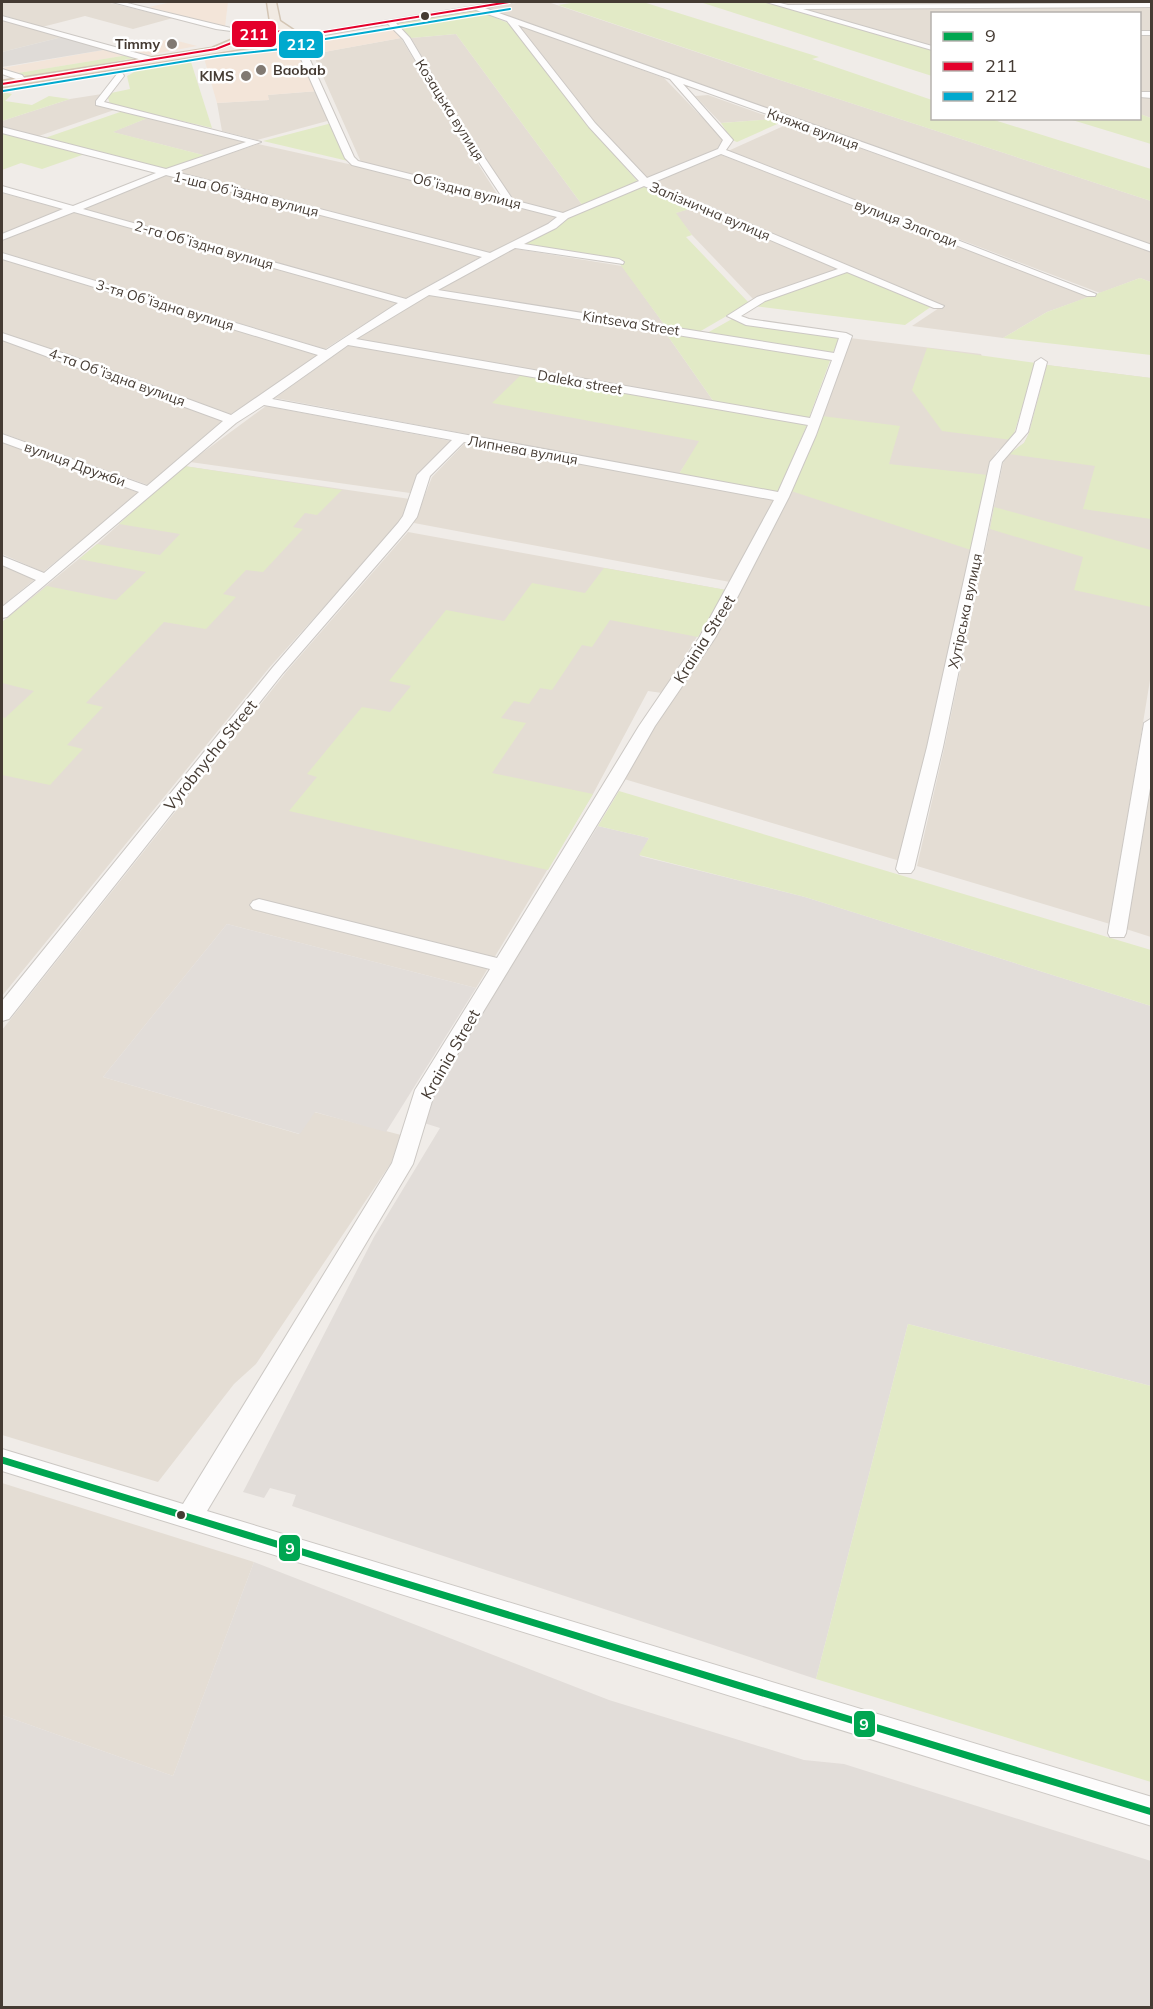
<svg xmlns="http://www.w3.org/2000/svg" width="1153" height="2009" font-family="Mulish,sans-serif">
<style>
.residential{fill:#e4ddd4}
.commercial{fill:#f3e5d9}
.industrial{fill:#e2ddd9}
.green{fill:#e2eac6}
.parking{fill:#dfdbd7}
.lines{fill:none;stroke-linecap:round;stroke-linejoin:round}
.minor-casing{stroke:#ccc8c4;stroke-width:2}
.major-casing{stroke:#d3c5b4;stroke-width:3}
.minor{fill:#fdfcfc;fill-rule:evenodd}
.major{fill:#f1eae2;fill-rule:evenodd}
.bus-1-casing{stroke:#fff;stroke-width:11}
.bus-2-casing{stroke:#fff;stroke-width:4.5}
.bus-3-casing{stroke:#fff;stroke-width:4.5}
.bus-1{stroke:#00a651;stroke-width:7}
.bus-2{stroke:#e4002b;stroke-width:2}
.bus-3{stroke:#00a9ce;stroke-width:2}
.bus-dot{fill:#453b33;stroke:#fff;stroke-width:2}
.poi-dot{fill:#817972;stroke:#fff;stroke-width:2}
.labels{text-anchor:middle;stroke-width:5;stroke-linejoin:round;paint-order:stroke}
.far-poi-label{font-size:14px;font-weight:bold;fill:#453b33;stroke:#fff;text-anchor:end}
.far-street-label{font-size:14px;fill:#453b33;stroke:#fff}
.street-label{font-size:16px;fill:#453b33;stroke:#fff}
.line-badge{stroke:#fff;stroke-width:2}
.badge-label{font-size:16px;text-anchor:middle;font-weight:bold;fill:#fff}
</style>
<rect width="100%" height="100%" fill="#f0ece8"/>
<g class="residential">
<polygon points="2,2 106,2 173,18 133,29 85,16 42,27 2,15"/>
<polygon points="523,2 548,2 777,79 1151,201 1151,246 483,8"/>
<polygon points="765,2 1151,2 1151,118 1140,114 1140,14 932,14 932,50"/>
<polygon points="2,20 62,37 2,52"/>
<polygon points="518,25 664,78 724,140 717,151 653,177 643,178 596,124"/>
<polygon points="456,34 583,206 563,214 513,200 453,109 411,38"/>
<polygon points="401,38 443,109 499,197 361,162 313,54"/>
<polygon points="318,91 331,120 257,140 222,131 217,103 269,100 267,95"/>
<polygon points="102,94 95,104 117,109 36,137 2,128 2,121 70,99"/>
<polygon points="708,95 775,119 721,123 695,96"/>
<polygon points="150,117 249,142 207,156 112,132"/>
<polygon points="790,123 1151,252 1151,282 1140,278 1100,293 728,151"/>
<polygon points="258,144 353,165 558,217 549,225 487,254 172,173"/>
<polygon points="721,155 1002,262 1089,297 1047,312 1003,338 912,326 942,306 649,184"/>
<polygon points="166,175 482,256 404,299 83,209"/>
<polygon points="2,193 39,203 65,210 2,234"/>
<polygon points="693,208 841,269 754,300 692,235 675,213"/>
<polygon points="76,211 398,303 325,349 2,253 2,240"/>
<polygon points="510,248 622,266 666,327 432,290"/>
<polygon points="2,259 318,355 257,399 229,415 71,356 2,334"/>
<polygon points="428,293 665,332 714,402 355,340"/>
<polygon points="850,338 981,354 1012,440 997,451 991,461 928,746 900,861 624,779 654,727 714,640"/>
<polygon points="2,339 63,359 223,420 148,485 2,433"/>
<polygon points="350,344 721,409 679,474 275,398"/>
<polygon points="1047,365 1151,378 1151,674 1110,924 917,866 944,749 1003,463 1009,454 1024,443 1029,433"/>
<polygon points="266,406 451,441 418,473 410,493 190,462"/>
<polygon points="2,442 139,493 43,572 2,554"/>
<polygon points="465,443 775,499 730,582 414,523 432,477"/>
<polygon points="184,466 410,499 405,517 269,668 2,996 2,622 97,544"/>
<polygon points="408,532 726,590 662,693 648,691 593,794 476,988 227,924 103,1077 299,1134 314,1112 401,1135 391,1163 256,1364 234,1384 158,1482 2,1435 2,1030 287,671"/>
<polygon points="2,565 35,579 2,606"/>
<polygon points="1151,773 1151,937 1126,929"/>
<polygon points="2,1483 254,1562 173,1776 2,1715"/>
</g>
<g class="commercial">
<polygon points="172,2 228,2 225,27 149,7"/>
<polygon points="392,28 401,38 313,54 307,43"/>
<polygon points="170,39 197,46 148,55 129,50"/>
<polygon points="272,46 284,46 297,50 318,91 268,95 269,100 217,103 204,58 207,55"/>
<polygon points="109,49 128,55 18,73 2,68"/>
</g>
<g class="industrial">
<polygon points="598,826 649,838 640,856 805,897 1151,1006 1151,1386 908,1324 816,1679 292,1506 296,1495 270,1488 264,1498 243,1492 374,1237 440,1128 424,1123 434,1092"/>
<polygon points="227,924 476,988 386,1132 315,1112 300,1134 103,1077"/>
<polygon points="254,1562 609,1700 804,1760 844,1764 1151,1861 1151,2007 2,2007 2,1715 173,1776"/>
</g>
<g class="green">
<polygon points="578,2 643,2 819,57 812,59 932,100 932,118 991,119 1151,169 1151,201 777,79 558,5"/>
<polygon points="700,2 765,2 932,50 932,76"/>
<polygon points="475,9 508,23 588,125 639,183 583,206 456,34 411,38 397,23"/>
<polygon points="128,55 135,58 28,77 18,73"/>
<polygon points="175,59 191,62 212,128 110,104 108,98 111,93 130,89 127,76 149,64"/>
<polygon points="2,92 12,94 5,101 32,105 49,96 70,99 2,121"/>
<polygon points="123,111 150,117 113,132 207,156 165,171 42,139"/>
<polygon points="1140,114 1151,118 1151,144 1069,119 1140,118"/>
<polygon points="775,119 784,121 737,142 732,140 721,123"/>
<polygon points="332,123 348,161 263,141"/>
<polygon points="2,131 85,154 42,169 21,163 2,170"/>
<polygon points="643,186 693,208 676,213 692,235 686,237 749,303 699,332 666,327 617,260 521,245 558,227 569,217"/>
<polygon points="847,271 932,306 905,325 754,306 764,300"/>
<polygon points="1140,278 1151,282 1151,355 1003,338 1047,312"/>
<polygon points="732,319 743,323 840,337 832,354 707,333"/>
<polygon points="665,332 831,358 809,418 714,402"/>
<polygon points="927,348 1036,363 1012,440 942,431 912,390"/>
<polygon points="1047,365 1151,378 1151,519 1083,509 1095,466 1009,454 1024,443 1029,433"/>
<polygon points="522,374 807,425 778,492 679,474 699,441 492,403"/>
<polygon points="822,416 900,426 889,464 988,475 971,550 791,491"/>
<polygon points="184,466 342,490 317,515 305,513 293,527 303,529 263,572 246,570 223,594 236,597 206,629 164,622 86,703 103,707 67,745 83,749 50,785 2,775 2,717 5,718 34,691 2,683 2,622 47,586 116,600 146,572 79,559 97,544 160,555 180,534 119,524"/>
<polygon points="994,507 1151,550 1151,607 1074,590 1083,557 990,529"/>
<polygon points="604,568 726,590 698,637 610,620 592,647 582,645 552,690 540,688 529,704 514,701 501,718 526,723 492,773 593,794 548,870 289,811 317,777 307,774 362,707 390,712 411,686 389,681 446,610 504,621 532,583 585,593"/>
<polygon points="619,791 1151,950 1151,1006 805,897 639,855 649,838 598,826"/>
<polygon points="908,1324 1151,1386 1151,1782 816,1679"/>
</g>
<polygon class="parking" points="62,37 109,49 2,67 2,52"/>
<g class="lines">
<defs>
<g id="minor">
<polygon points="112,2 123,2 235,29 231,31 216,29"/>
<path d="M499,2H513L485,8L1152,245V252L683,84L733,140L726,150L1096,294L1095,296H1087L721,154L652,183L944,306L942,308H934L847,272L765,301L741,316L749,319L846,333L852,336L816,435L789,497L737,598L715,638L655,726L623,782L435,1091L413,1164L207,1511L1152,1797V1826L2,1471V1449L183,1504L392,1163L415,1090L490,969L253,909L250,905L253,901L259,899L497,958L639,726L699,638L774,500L464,442L430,476L417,517L408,529L283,673L9,1019L2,1021V1001L273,667L398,523L403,516L417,475L452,440L264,405L236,423L7,617L2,618V607L36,580L2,565V556L44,573L139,492L2,442V434L147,486L223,421L2,340V333L71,356L231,415L318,355L2,259V253L326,350L398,303L74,212L2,240V234L63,209L2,192V186L73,206L156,173L2,133V127L166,169L246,142L96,105V101L117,74H123L124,76L104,102L261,142L176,172L490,253L548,224L557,217L352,165L345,158L297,50L287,40L293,36ZM476,10L507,21L589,127L639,181L563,213L513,200L452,109L410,38L396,23ZM388,24L403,39L444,109L502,197L358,161L354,157L305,49L296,40ZM518,25L670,79L723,140L718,149L647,178L595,123ZM166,175L482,257L406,299L83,209ZM644,186L838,269L757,297L727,316L746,325L839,338L834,353L438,290L515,248L623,264L624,262L619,259L524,244L556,228L568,218ZM429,295L832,360L810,418L356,339ZM348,345L808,425L778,492L272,399Z"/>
<polygon points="766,2 776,2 788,5 1152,3 1152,7 803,9 932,46 932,50"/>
<polygon points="2,16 155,58 156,60 149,62 2,20"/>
<rect x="1140" y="31" width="12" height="4"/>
<polygon points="2,69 22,75 27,81 20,83 16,79 2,74"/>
<polygon points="1140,92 1152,92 1152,98 1140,97"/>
<polygon points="1041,358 1047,362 1028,432 1002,462 943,747 914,869 911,873 899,873 896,869 927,747 990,462 1016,432 1035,362"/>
<polygon points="1152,718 1152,776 1126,933 1124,937 1110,937 1108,933 1144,723"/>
</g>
<path id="major" d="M267,2H276L280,21L298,33L300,35L296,40L2,87V81L212,48L252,31L275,27L270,22ZM276,32L289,36L238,44L259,35Z"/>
</defs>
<use href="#minor" class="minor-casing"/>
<use href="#major" class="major-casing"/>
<use href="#minor" class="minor"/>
<use href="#major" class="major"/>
<defs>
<polyline id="bus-1" points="2,1460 1152,1812"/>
<polyline id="bus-2" points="2,84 216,49 262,31 318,33 509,2"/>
<polyline id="bus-3" points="3,91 217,56 281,49 319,40 510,9"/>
</defs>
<use href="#bus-1" class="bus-1-casing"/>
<use href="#bus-2" class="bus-2-casing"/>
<use href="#bus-3" class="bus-3-casing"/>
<use href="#bus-1" class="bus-1"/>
<use href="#bus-2" class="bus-2"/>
<use href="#bus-3" class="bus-3"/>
</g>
<g class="bus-dot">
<circle cx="425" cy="16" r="5"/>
<circle cx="181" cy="1515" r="5"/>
</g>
<g class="poi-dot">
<circle cx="172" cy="44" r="6"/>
<circle cx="261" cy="70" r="6"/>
<circle cx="246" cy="76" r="6"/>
</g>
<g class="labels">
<g class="far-poi-label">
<text x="160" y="49">Timmy</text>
<text x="273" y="75" text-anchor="start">Baobab</text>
<text x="234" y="81">KIMS</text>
</g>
<g class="far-street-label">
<text transform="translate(450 110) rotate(58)" y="5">Козацька вулиця</text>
<text transform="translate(813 129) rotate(20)" y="5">Княжа вулиця</text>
<text transform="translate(467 191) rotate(14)" y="5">Обʼїздна вулиця</text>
<text transform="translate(246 194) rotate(14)" y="5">1-ша Обʼїздна вулиця</text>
<text transform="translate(710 211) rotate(23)" y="5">Залізнична вулиця</text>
<text transform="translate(906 223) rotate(21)" y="5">вулиця Злагоди</text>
<text transform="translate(204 245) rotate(16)" y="5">2-га Обʼїздна вулиця</text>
<text transform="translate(165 305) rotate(17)" y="5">3-тя Обʼїздна вулиця</text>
<text transform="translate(631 323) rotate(9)" y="5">Kintseva Street</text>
<text transform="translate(117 377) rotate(20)" y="5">4-та Обʼїздна вулиця</text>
<text transform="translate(580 382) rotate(10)" y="5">Daleka street</text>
<text transform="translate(523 450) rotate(10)" y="5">Липнева вулиця</text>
<text transform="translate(75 464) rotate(20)" y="5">вулиця Дружби</text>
<text transform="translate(965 611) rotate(-78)" y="5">Хутірська вулиця</text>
</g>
<g class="street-label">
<text transform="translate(704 639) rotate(-58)" y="6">Krainia Street</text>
<text transform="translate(210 755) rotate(-51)" y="6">Vyrobnycha Street</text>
<text transform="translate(450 1054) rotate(-60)" y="6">Krainia Street</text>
</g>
</g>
<g class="line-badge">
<rect x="231" y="20" width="46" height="28" rx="6" fill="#e4002b"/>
<rect x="278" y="30" width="46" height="29" rx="6" fill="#00a9ce"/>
<rect x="278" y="1534" width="23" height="28" rx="6" fill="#00a651"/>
<rect x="853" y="1710" width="23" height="28" rx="6" fill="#00a651"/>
</g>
<g class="badge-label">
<text x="254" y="40">211</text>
<text x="301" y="50">212</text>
<text x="290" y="1554">9</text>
<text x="864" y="1730">9</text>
</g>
<rect width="1153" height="2009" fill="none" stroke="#453b33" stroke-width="6"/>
<rect x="931" y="12" width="210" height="108" fill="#ffffff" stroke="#b5b1ad" stroke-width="1.5"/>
<rect x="943" y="32" width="30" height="9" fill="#00a651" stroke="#b5b1ad" stroke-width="1.5"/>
<text x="985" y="42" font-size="18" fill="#453b33">9</text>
<rect x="943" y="62" width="30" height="9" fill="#e4002b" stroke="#b5b1ad" stroke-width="1.5"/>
<text x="985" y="72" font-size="18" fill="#453b33">211</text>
<rect x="943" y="92" width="30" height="9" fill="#00a9ce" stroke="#b5b1ad" stroke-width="1.5"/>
<text x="985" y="102" font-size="18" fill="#453b33">212</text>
</svg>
